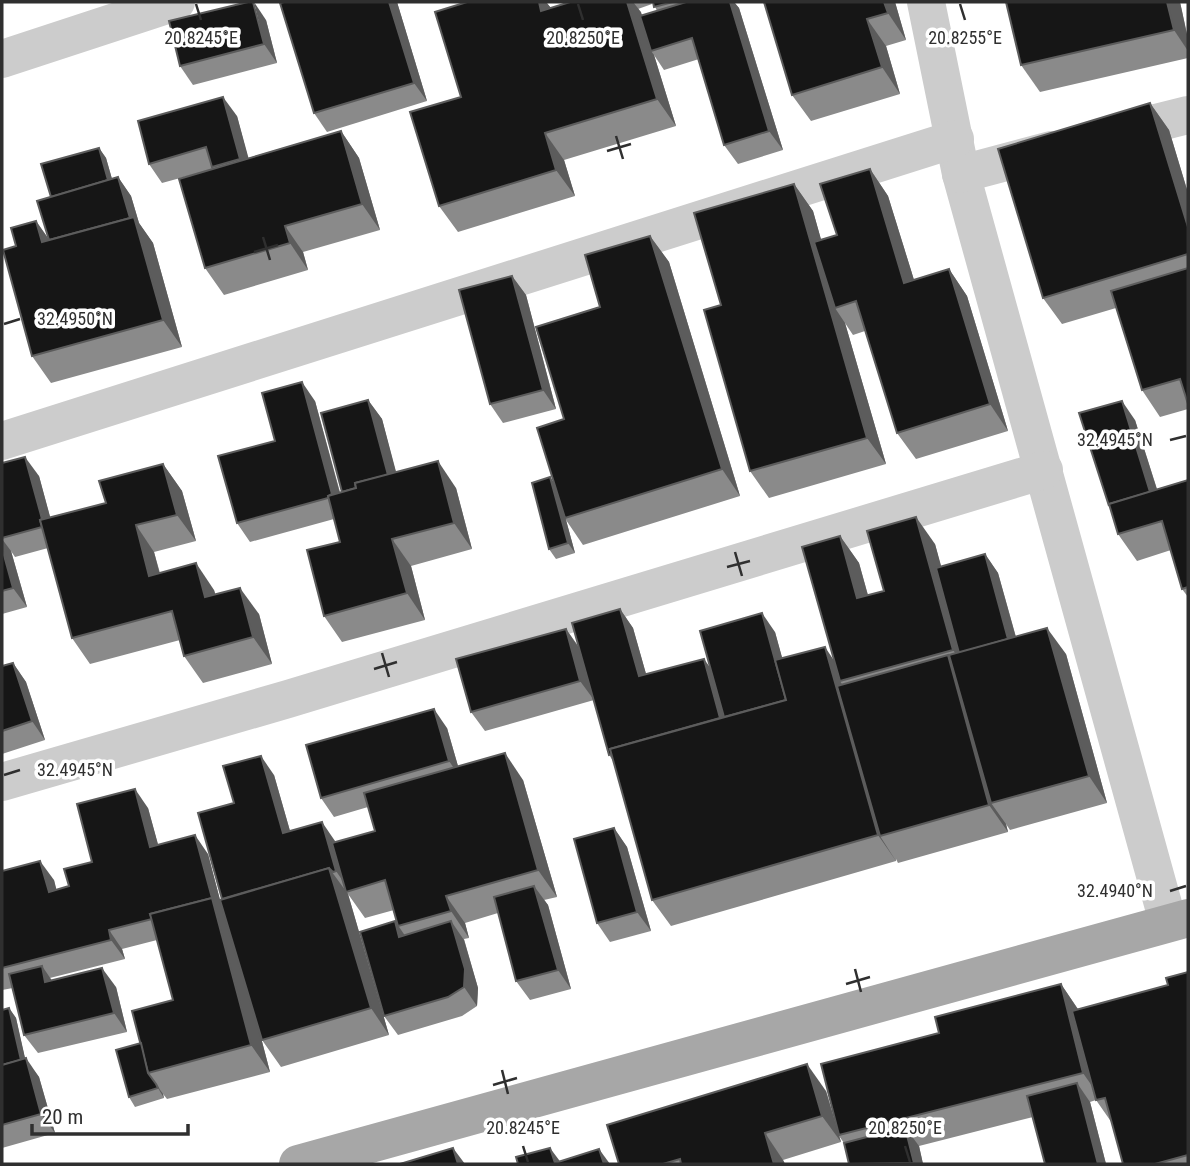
<svg xmlns="http://www.w3.org/2000/svg" width="1190" height="1166" font-family="'Roboto Condensed',sans-serif">
<style>
.lines{fill:none;stroke-linecap:round;stroke-linejoin:round}
.minor{stroke:#ccc;stroke-width:38}
.major{stroke:#a7a7a7;stroke-width:38}
.wall{fill:#8a8a8a}
.shaded-wall{fill:#5c5c5c}
.building{fill:#161616;stroke:#5c5c5c;stroke-width:2}
.ticks{fill:none;stroke:#2f2f2f;stroke-width:2.5}
.ticks-label{font-size:18px;text-anchor:middle;fill:#2f2f2f;stroke:#fff;stroke-width:7;stroke-linejoin:round;paint-order:stroke}
</style>
<rect width="100%" height="100%" fill="#fff"/>
<g class="lines">
<g class="minor">
<polyline points="926,2 961,174 1168,922"/>
<polyline points="2,59 176,2"/>
<polyline points="1112,134 1188,115"/>
<polyline points="961,174 1051,150"/>
<polyline points="2,441 955,139"/>
<polyline points="2,782 288,699 1044,470"/>
</g>
<polyline class="major" points="298,1164 1188,918"/>
</g>
<g class="wall">
<polygon points="284,2 397,2 427,101 327,132 314,113"/>
<polygon points="546,2 551,8 570,2 651,2 652,4 638,9 642,15 657,11 653,2 734,2 739,8 783,150 738,164 724,145 699,59 664,70 654,55 676,126 564,160 575,196 458,232 439,206 461,97"/>
<polygon points="764,2 895,2 906,40 886,46 900,94 811,121 792,95"/>
<polygon points="1180,2 1188,39 1188,58 1040,92 1021,65"/>
<polygon points="266,20 277,63 193,85 180,66"/>
<polygon points="1150,103 1169,130 1188,193 1188,409 1160,417 1142,390 1116,308 1062,324 1043,298"/>
<polygon points="237,116 248,158 341,131 359,158 380,230 303,252 308,270 224,295 205,268 213,169 162,183 149,164"/>
<polygon points="99,148 106,158 112,179 118,177 131,196 139,223 153,243 182,347 51,383 32,356 16,246 36,221 48,238 51,197"/>
<polygon points="870,169 888,196 914,280 949,269 967,296 1008,431 916,459 897,433 865,331 853,335 845,323 886,464 769,498 750,471 794,184 813,211 821,240 837,235"/>
<polygon points="650,236 669,262 740,496 583,545 566,520 575,553 556,559 549,549 550,477 554,483 564,419 600,307"/>
<polygon points="512,276 526,295 556,409 503,423 490,404"/>
<polygon points="368,400 382,419 396,473 456,488 472,549 411,566 425,620 342,642 324,616 340,542 334,519 250,542 237,523 275,441 315,401 340,492 342,492"/>
<polygon points="1135,420 1157,489 1188,480 1188,597 1182,589 1171,550 1137,561 1118,534"/>
<polygon points="2,463 39,476 50,517 106,503 163,464 182,491 196,541 154,552 160,573 214,590 215,594 259,614 272,664 203,683 184,656 180,640 90,664 72,638 48,548 15,557 11,551 27,607 2,614"/>
<polygon points="840,536 859,563 868,595 884,591 935,544 941,567 985,554 998,573 1016,637 1066,654 1107,803 1010,830 1006,824 1008,832 898,863 896,859 896,861 671,926 652,900 614,762 609,755 594,700 485,731 471,712 566,629 579,647 620,609 633,628 646,674 710,667 775,632 782,658 834,660"/>
<polygon points="13,663 26,682 45,740 2,754 2,666"/>
<polygon points="447,728 458,766 523,780 557,897 544,900 548,905 571,989 530,1000 516,981 498,913 465,923 469,938 464,939 478,988 477,1006 462,1016 398,1035 384,1016 395,921 405,935 398,926 394,910 365,918 348,894 389,1035 281,1067 262,1040 257,1022 270,1072 167,1099 163,1094 164,1098 135,1107 129,1097 141,1043 173,1000 157,940 122,949 125,959 50,978 51,980 116,987 127,1032 38,1053 24,1035 13,988 2,990 2,871 54,880 56,890 69,886 92,862 148,808 158,845 208,854 220,900 222,899 234,803 274,775 290,831 335,841 336,842 375,831 368,807 334,817 321,798"/>
<polygon points="614,828 627,847 651,931 610,942 597,923"/>
<polygon points="1188,972 1188,1164 1123,1164 1112,1123 1096,1100 1090,1102 1106,1164 1045,1164 1033,1117 919,1146 923,1164 848,1164 849,1164 844,1143 839,1136 841,1142 783,1160 785,1164 619,1164 826,1091 838,1131 939,1033 1061,984 1078,1009 1168,985"/>
<polygon points="9,1008 16,1018 25,1059 39,1077 55,1133 2,1148 2,1010"/>
</g>
<g class="shaded-wall">
<polygon points="254,2 266,20 277,63 264,44"/>
<polygon points="389,2 397,2 427,101 414,83"/>
<polygon points="539,2 546,2 551,8 541,11"/>
<polygon points="627,2 633,2 641,12 652,50 651,51 654,55 676,126 657,99"/>
<polygon points="730,2 734,2 739,8 783,150 769,131"/>
<polygon points="884,2 895,2 906,40 888,13"/>
<polygon points="1167,2 1180,2 1188,39 1188,51 1174,30"/>
<polygon points="867,19 886,46 900,94 882,67"/>
<polygon points="223,97 237,116 254,178 240,159"/>
<polygon points="1150,103 1169,130 1188,193 1188,227"/>
<polygon points="341,131 359,158 380,230 362,204"/>
<polygon points="545,133 564,160 575,196 556,170"/>
<polygon points="99,148 106,158 116,193 109,184"/>
<polygon points="870,169 888,196 923,309 904,283"/>
<polygon points="118,177 131,196 139,223 153,243 182,347 163,320 130,221"/>
<polygon points="794,184 813,211 840,306 835,308 845,323 886,464 867,438"/>
<polygon points="36,221 52,244 42,242"/>
<polygon points="285,226 303,252 308,270 290,243"/>
<polygon points="650,236 669,262 740,496 722,469"/>
<polygon points="949,269 967,296 1008,431 990,404"/>
<polygon points="512,276 526,295 556,409 543,390"/>
<polygon points="302,382 315,401 346,516 333,497"/>
<polygon points="368,400 382,419 403,498 389,479"/>
<polygon points="1122,401 1135,420 1164,512 1151,493"/>
<polygon points="25,457 39,476 58,546 45,527"/>
<polygon points="438,461 456,488 472,549 454,523"/>
<polygon points="163,464 182,491 196,541 177,515"/>
<polygon points="550,477 557,487 575,553 568,543"/>
<polygon points="916,517 935,544 972,677 953,650"/>
<polygon points="136,525 154,552 167,602 149,576"/>
<polygon points="840,536 859,563 876,625 857,598"/>
<polygon points="2,539 11,551 27,607 13,588 2,548"/>
<polygon points="392,539 411,566 425,620 407,593"/>
<polygon points="985,554 998,573 1023,663 1010,644"/>
<polygon points="196,563 214,590 224,623 205,597"/>
<polygon points="240,588 259,614 272,664 253,637"/>
<polygon points="620,609 633,628 652,695 639,676"/>
<polygon points="762,613 775,632 800,722 787,703"/>
<polygon points="1047,628 1066,654 1107,803 1089,776"/>
<polygon points="566,629 579,648 594,700 580,681"/>
<polygon points="825,647 843,674 840,681 849,695 880,836 896,861 878,835"/>
<polygon points="948,655 966,682 991,803 1006,824 1008,832 989,805"/>
<polygon points="704,659 717,677 729,720 721,723"/>
<polygon points="13,663 26,682 45,740 32,721"/>
<polygon points="434,709 447,728 462,780 449,761"/>
<polygon points="505,753 523,780 557,897 538,870"/>
<polygon points="261,756 274,775 296,852 283,833"/>
<polygon points="135,789 148,808 164,866 150,847"/>
<polygon points="322,822 335,841 349,890 336,871"/>
<polygon points="614,828 627,847 651,931 637,912"/>
<polygon points="195,835 208,854 224,915 231,924 270,1072 251,1045"/>
<polygon points="40,861 54,880 62,911 49,892"/>
<polygon points="329,868 348,894 389,1035 371,1008"/>
<polygon points="534,886 548,905 571,989 558,970"/>
<polygon points="446,896 465,923 469,938 451,911"/>
<polygon points="395,921 408,940 399,937"/>
<polygon points="451,921 464,940 478,988 477,1006 464,987"/>
<polygon points="109,930 122,949 125,959 111,940"/>
<polygon points="42,966 55,985 45,982"/>
<polygon points="102,968 116,987 127,1032 114,1013"/>
<polygon points="1061,984 1079,1011 1101,1099 1083,1073"/>
<polygon points="9,1008 16,1018 28,1071 21,1061"/>
<polygon points="26,1058 39,1077 55,1133 41,1114"/>
<polygon points="807,1064 826,1091 841,1142 822,1116"/>
<polygon points="1077,1083 1090,1102 1106,1164 1098,1164"/>
<polygon points="156,1084 163,1094 164,1098 158,1088"/>
<polygon points="905,1127 919,1146 923,1164 914,1163"/>
<polygon points="765,1133 783,1160 785,1164 774,1164"/>
<polygon points="453,1148 465,1164 458,1164"/>
<polygon points="550,1148 562,1164 556,1164"/>
<polygon points="599,1149 610,1164 604,1164"/>
</g>
<g class="building">
<polygon points="248,2 253,2 264,44 180,66 169,21"/>
<polygon points="284,2 389,2 414,83 314,113 280,3"/>
<polygon points="467,2 539,2 541,11 570,2 627,2 657,99 545,133 556,170 439,206 410,112 461,97 435,12"/>
<polygon points="653,2 673,2 654,7"/>
<polygon points="686,2 730,2 769,131 724,145 692,38 651,51 640,16"/>
<polygon points="764,2 884,2 888,13 867,19 882,67 792,95"/>
<polygon points="1006,2 1167,2 1174,30 1021,65"/>
<polygon points="223,97 240,159 212,167 206,147 149,164 138,121"/>
<polygon points="1150,103 1188,227 1188,254 1043,298 998,149"/>
<polygon points="341,131 362,204 285,226 290,243 205,268 179,179"/>
<polygon points="99,148 108,180 51,197 41,164"/>
<polygon points="870,169 904,283 949,269 990,404 897,433 856,301 835,308 814,242 837,235 820,184"/>
<polygon points="118,177 130,218 49,240 37,201"/>
<polygon points="794,184 867,438 750,471 704,310 721,305 694,213"/>
<polygon points="134,217 163,320 32,356 3,250 16,246 11,228 36,221 42,242"/>
<polygon points="650,236 722,469 565,518 537,428 564,419 536,327 600,307 585,255"/>
<polygon points="1188,268 1188,404 1180,379 1142,390 1111,291"/>
<polygon points="512,276 543,390 490,404 459,290"/>
<polygon points="302,382 332,494 328,496 328,498 237,523 218,456 275,441 262,393"/>
<polygon points="368,400 388,475 355,483 356,488 342,492 321,413"/>
<polygon points="1122,401 1150,492 1109,504 1109,506 1079,413"/>
<polygon points="25,457 42,519 40,520 42,527 2,538 2,463"/>
<polygon points="438,461 454,523 392,539 407,593 324,616 307,550 340,542 328,496 356,488 355,483"/>
<polygon points="163,464 177,515 136,525 149,576 196,563 205,597 240,588 253,637 184,656 172,611 72,638 40,520 106,503 99,481"/>
<polygon points="550,477 568,543 549,549 532,483"/>
<polygon points="1188,480 1188,587 1182,589 1162,521 1118,534 1109,504"/>
<polygon points="916,517 953,650 840,681 802,547 840,536 857,598 884,591 867,531"/>
<polygon points="2,548 13,588 2,591"/>
<polygon points="985,554 1008,639 959,653 936,568"/>
<polygon points="620,609 639,676 704,659 720,718 610,749 612,754 609,755 572,623"/>
<polygon points="762,613 786,700 724,717 700,631"/>
<polygon points="1047,628 1089,776 991,803 949,655"/>
<polygon points="566,629 580,681 471,712 456,659"/>
<polygon points="825,647 878,835 652,900 610,749 786,700 775,660"/>
<polygon points="948,655 989,805 880,836 837,686"/>
<polygon points="13,663 32,721 2,731 2,666"/>
<polygon points="434,709 449,761 321,798 306,745"/>
<polygon points="505,753 538,870 446,896 451,911 398,926 385,880 346,892 332,843 375,831 364,793"/>
<polygon points="261,756 283,833 322,822 336,871 333,872 329,868 222,899 198,813 234,803 223,766"/>
<polygon points="135,789 150,847 195,835 212,898 150,914 152,919 109,930 111,940 2,968 2,871 40,861 49,892 69,886 64,869 92,862 77,804"/>
<polygon points="614,828 637,912 597,923 574,839"/>
<polygon points="329,868 371,1008 262,1040 220,900"/>
<polygon points="534,886 558,970 516,981 494,897"/>
<polygon points="212,898 251,1045 148,1073 132,1011 173,1000 150,914"/>
<polygon points="395,921 399,937 451,921 465,969 464,987 448,997 384,1016 360,932"/>
<polygon points="42,966 45,982 102,968 114,1013 24,1035 9,974"/>
<polygon points="1188,972 1188,1155 1155,1164 1123,1164 1105,1098 1096,1100 1072,1011 1168,985 1166,978"/>
<polygon points="1061,984 1083,1073 839,1135 821,1064 939,1033 935,1017"/>
<polygon points="9,1008 21,1060 2,1065 2,1010"/>
<polygon points="141,1043 148,1073 156,1084 158,1088 129,1097 116,1050"/>
<polygon points="26,1058 41,1114 2,1125 2,1065"/>
<polygon points="807,1064 822,1116 765,1133 774,1164 681,1164 680,1159 663,1164 619,1164 607,1125"/>
<polygon points="1077,1083 1098,1164 1045,1164 1027,1096"/>
<polygon points="905,1127 914,1163 848,1164 849,1164 844,1143"/>
<polygon points="453,1148 458,1164 400,1164"/>
<polygon points="550,1148 555,1163 599,1149 604,1164 518,1164 516,1157"/>
</g>
<path class="ticks" d="M196,4L201,20M578,4L583,20M960,4L965,20M616,136L623,159M607,151L631,144M263,237L270,260M254,252L278,245M4,324L20,319M1170,440L1186,436M735,552L742,576M727,567L750,561M382,653L389,677M374,669L397,662M4,775L20,770M1170,891L1186,886M855,969L861,992M846,984L870,977M502,1070L508,1094M493,1085L517,1078M523,1146L528,1162M905,1146L910,1162"/>
<g class="ticks-label">
<text x="201" y="44">20.8245°E</text>
<text x="583" y="44">20.8250°E</text>
<text x="965" y="44">20.8255°E</text>
<text x="75" y="325">32.4950°N</text>
<text x="1115" y="446">32.4945°N</text>
<text x="75" y="776">32.4945°N</text>
<text x="1115" y="897">32.4940°N</text>
<text x="523" y="1134">20.8245°E</text>
<text x="905" y="1134">20.8250°E</text>
</g>
<rect width="1190" height="1166" fill="none" stroke="#2f2f2f" stroke-width="7"/>
<path d="M32 1124v10h156v-10" fill="none" stroke="#2f2f2f" stroke-width="3.5"/>
<text x="42" y="1124" font-size="21" fill="#2f2f2f" stroke="#ffffff" stroke-width="5" paint-order="stroke">20 m</text>
</svg>
